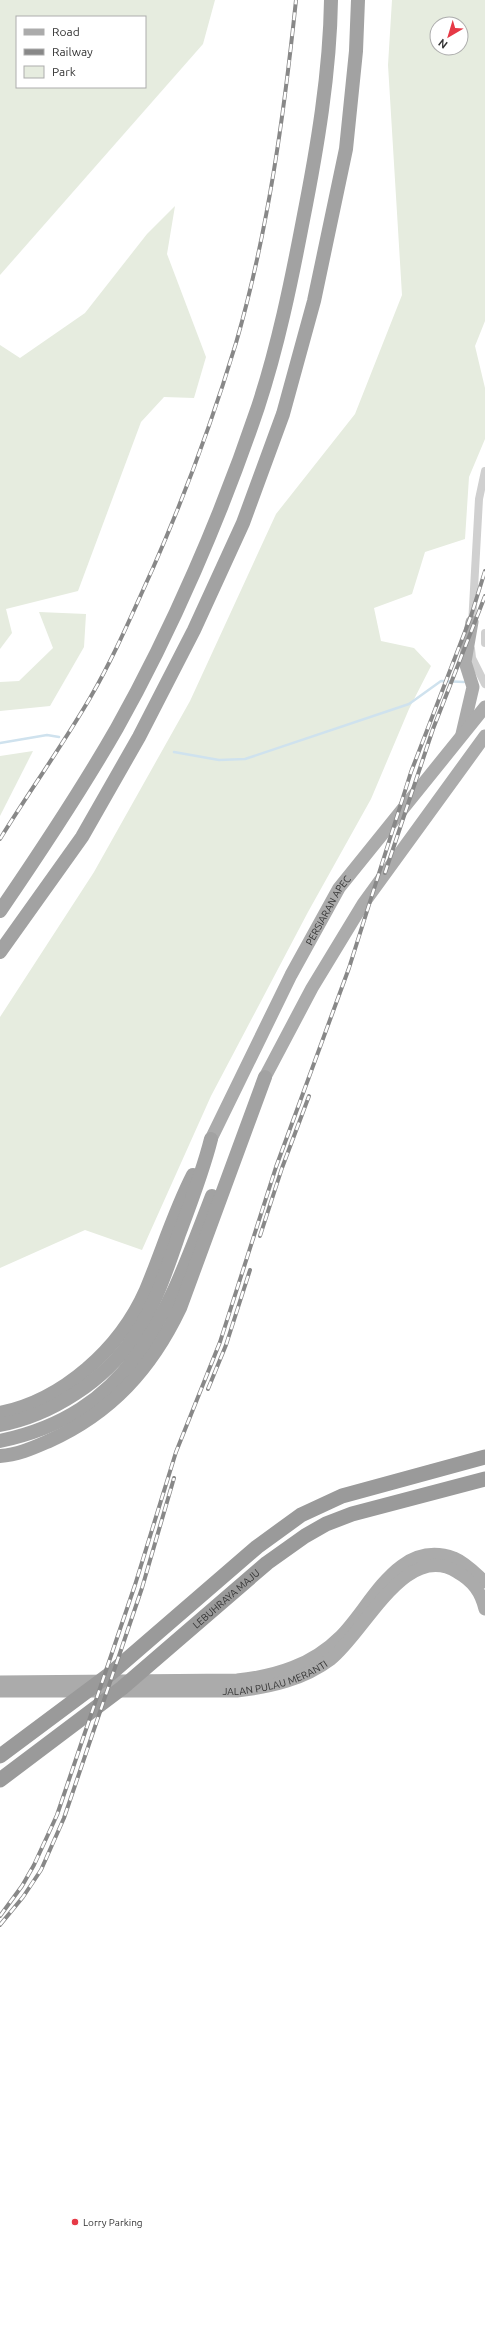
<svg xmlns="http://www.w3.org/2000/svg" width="485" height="2333" font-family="Ubuntu,sans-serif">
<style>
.green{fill:#e6ecdf;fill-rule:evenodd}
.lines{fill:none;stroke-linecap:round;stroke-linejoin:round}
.stream{stroke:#cfe2ee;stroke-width:2.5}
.minor{stroke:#d0d0d0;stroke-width:8}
.primary{stroke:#ababab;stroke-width:13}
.trunk{stroke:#a2a2a2;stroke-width:14}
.motorway{stroke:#9a9a9a;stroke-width:15}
.rail-casing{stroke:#888;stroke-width:4}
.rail{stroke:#fff;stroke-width:2.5;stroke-dasharray:8;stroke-linecap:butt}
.poi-dot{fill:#e63946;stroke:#fff;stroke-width:1.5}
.labels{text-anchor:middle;stroke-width:4;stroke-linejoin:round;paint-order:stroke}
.street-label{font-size:10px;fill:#333;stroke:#fff}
.poi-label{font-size:10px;fill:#333;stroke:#fff;text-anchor:start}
</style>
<rect width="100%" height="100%" fill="#fff"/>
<g class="green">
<path d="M0,0H215L203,44L0,275ZM17,17H145V87H17Z"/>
<path d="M392,0H485V321L475,346L485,388V439L469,477L465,539L425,552L412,594L374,608L381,641L414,648L431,666L409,709L371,799L308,912L211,1096L142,1250L85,1230L0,1268V1017L94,872L190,701L276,514L355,414L402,295L388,65ZM437,24H461V48H437Z"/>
<polygon points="175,206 167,254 206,357 194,398 164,397 141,422 78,591 6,609 12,633 0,649 0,345 20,358 85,313 147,234"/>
<polygon points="39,612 86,614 84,647 50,706 0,711 0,682 19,681 53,648"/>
<polygon points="33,751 0,816 0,756"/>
</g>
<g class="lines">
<g class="stream">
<polyline points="0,743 47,735 59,737"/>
<polyline points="174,752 219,760 245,759 409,704 441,681 464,682"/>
</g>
<g class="minor">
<polyline points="472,625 479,499 485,471"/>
<polyline points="485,633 485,643"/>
<polyline points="471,649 472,658 485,684"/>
</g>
<g class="primary">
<polyline points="462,734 473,687 465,662 472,622"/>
<polyline points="265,1077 312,988 363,904 485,736"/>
<path id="s1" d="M211,1139L291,975L339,888L485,707"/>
<path d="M0,1682L237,1680C276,1676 312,1665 341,1636C372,1605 398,1538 454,1558C466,1563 476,1574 485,1582"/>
<path id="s2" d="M0,1691H237C271,1687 303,1680 331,1659C365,1632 406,1540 457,1572C473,1581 481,1592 485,1609"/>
</g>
<g class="trunk">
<path d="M0,911C41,851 81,791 117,728C172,630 222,514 258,407C278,346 291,283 303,220C317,149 330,73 331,0"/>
<polyline points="0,952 82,837 139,737 194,630 243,523 283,414 314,301 346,149 356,51 358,0"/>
<path d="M0,1413C63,1400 120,1349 146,1290C162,1252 174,1212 193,1175"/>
<path d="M0,1425C52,1415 104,1381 134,1337C155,1306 167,1269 179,1234C191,1202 203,1171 211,1139"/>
<path d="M0,1441C135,1413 168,1310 212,1196"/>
<path d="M0,1456C18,1455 33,1448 49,1441C111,1413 151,1369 180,1308L265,1077"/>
</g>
<g class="motorway">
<polyline points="0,1756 110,1674 257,1547 301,1515 342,1496 485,1457"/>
<path id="s3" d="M0,1780L122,1688L267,1563L305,1536L326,1524L352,1514L485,1479"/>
</g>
<defs>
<g id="rail">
<path d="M0,839C29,792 62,746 90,698C114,657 133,612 153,568C185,495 213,419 236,343C268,232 284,115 296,0"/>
<polyline points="385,873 433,729 485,596"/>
<polyline points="260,1236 282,1168 309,1096"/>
<polyline points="208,1389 226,1345 250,1270"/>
<polyline points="0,1916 22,1886 34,1865 57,1815 135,1585 176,1452 220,1342 276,1167 349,968 411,772 471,616 485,571"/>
<polyline points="0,1925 23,1897 41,1870 64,1818 142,1588 174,1478"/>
</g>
</defs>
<use href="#rail" class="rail-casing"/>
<use href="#rail" class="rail"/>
</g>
<circle class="poi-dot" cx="75" cy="2222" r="4"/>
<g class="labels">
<g class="street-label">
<text dy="4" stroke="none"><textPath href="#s1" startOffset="257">PERSIARAN APEC</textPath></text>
<text dy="4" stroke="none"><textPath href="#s3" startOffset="290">LEBUHRAYA MAJU</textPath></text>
<text dy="4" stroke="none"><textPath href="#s2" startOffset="277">JALAN PULAU MERANTI</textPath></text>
</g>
<g class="poi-label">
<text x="83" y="2226">Lorry Parking</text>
</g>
</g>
<rect x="16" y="16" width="130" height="72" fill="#ffffff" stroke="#adadad"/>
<rect x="24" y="29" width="20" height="6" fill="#ababab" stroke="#adadad"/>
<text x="52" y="36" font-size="12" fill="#333333">Road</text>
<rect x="24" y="49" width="20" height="6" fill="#888888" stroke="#adadad"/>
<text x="52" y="56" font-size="12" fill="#333333">Railway</text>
<rect x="24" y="66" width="20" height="12" fill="#e6ecdf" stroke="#adadad"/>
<text x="52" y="76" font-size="12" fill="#333333">Park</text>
<g transform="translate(449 36) rotate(218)"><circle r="19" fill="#ffffff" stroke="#adadad"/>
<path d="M0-3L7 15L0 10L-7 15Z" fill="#e63946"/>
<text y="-6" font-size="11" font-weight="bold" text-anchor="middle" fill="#333333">N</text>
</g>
</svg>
